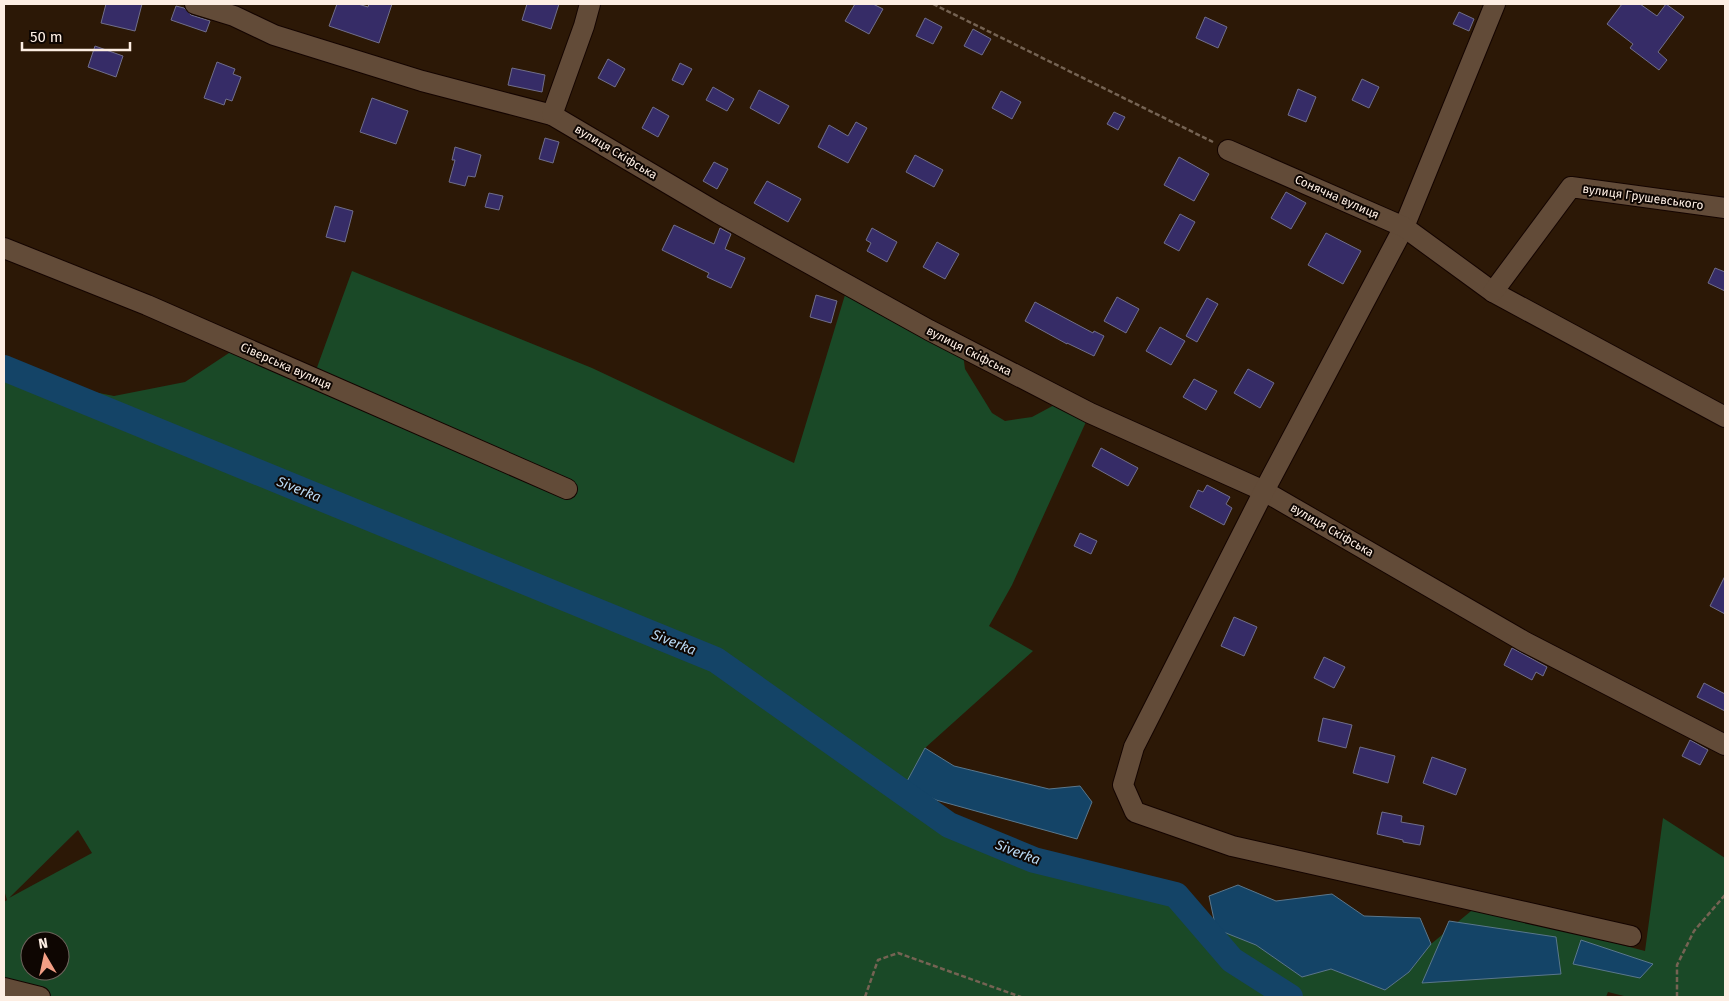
<svg xmlns="http://www.w3.org/2000/svg" width="1729" height="1001" font-family="'Fira Sans',sans-serif">
<style>
.green{fill:#1a4927;fill-rule:evenodd}
.water{fill:#144467;stroke:#5a778c}
.lines{fill:none;stroke-linecap:round;stroke-linejoin:round}
.river{stroke:#144467;stroke-width:26}
.building{fill:#362c67;stroke:#706e8a}
.minor-casing{stroke:#140400;stroke-width:22}
.path{stroke:#756353;stroke-width:2.5;stroke-dasharray:5 2.5;stroke-linecap:butt}
.minor{stroke:#624b38;stroke-width:20}
.labels{text-anchor:middle;stroke-width:4;stroke-linejoin:round;paint-order:stroke}
.street-label{font-size:12px;fill:#fdeee3;stroke:#0e0602}
.water-label{font-size:14px;font-style:italic;fill:#b8d8f3;stroke:#0e0602}
</style>
<rect width="100%" height="100%" fill="#2c1806"/>
<path class="green" d="M352,271L592,368L794,463L848,285L962,347L965,369L992,413L1005,421L1032,417L1058,403L1090,413L1012,585L989,626L1033,651L925,748L897,801L949,825L1034,860L1176,895L1216,929L1256,945L1302,977L1331,969L1385,990L1409,972L1431,944L1476,907L1645,951L1663,818L1725,858V997H1628L1608,992L1606,997H4V902L7,900L4,890V371L69,387L114,396L185,382L232,351L311,384ZM78,830L92,853L9,898ZM30,941H60V971H30Z"/>
<g class="water">
<polygon points="925,748 954,766 1049,789 1080,786 1092,802 1077,839 936,800 905,785"/>
<polygon points="1238,885 1276,901 1332,894 1364,916 1420,918 1431,944 1409,972 1385,990 1331,969 1302,977 1256,945 1216,929 1209,896"/>
<polygon points="1449,921 1556,937 1561,974 1422,983"/>
<polygon points="1581,940 1653,964 1640,978 1573,964"/>
</g>
<g class="lines">
<polyline class="river" points="4,368 716,660 949,825 1034,860 1176,895 1232,960 1290,997"/>
</g>
<g class="building">
<polygon points="106,4 142,4 135,31 101,23"/>
<polygon points="337,4 358,4 368,7 369,4 392,4 379,43 329,26"/>
<polygon points="527,4 559,4 551,29 522,20"/>
<polygon points="855,4 873,4 883,9 869,34 845,21"/>
<polygon points="1622,4 1640,4 1657,16 1666,4 1684,17 1658,52 1667,60 1659,70 1630,48 1633,44 1607,24"/>
<polygon points="176,6 184,8 191,15 210,21 206,32 171,20"/>
<polygon points="1459,12 1474,19 1469,31 1453,24"/>
<polygon points="1205,17 1227,27 1218,48 1196,38"/>
<polygon points="925,18 942,27 933,44 916,36"/>
<polygon points="973,29 991,39 982,55 964,46"/>
<polygon points="95,46 123,56 116,77 88,67"/>
<polygon points="608,59 625,69 615,87 598,78"/>
<polygon points="217,62 235,69 233,74 241,77 232,101 226,99 224,105 204,98"/>
<polygon points="680,63 692,69 683,85 672,80"/>
<polygon points="512,68 545,75 542,92 508,85"/>
<polygon points="1362,79 1379,87 1369,108 1352,100"/>
<polygon points="713,87 734,99 727,111 706,100"/>
<polygon points="1298,89 1316,97 1306,122 1288,115"/>
<polygon points="759,90 789,106 779,124 750,108"/>
<polygon points="1001,91 1021,102 1012,119 992,108"/>
<polygon points="372,98 408,111 396,144 360,132"/>
<polygon points="653,107 669,116 658,137 642,128"/>
<polygon points="1114,112 1125,117 1118,130 1107,124"/>
<polygon points="856,122 867,128 848,163 818,147 829,125 848,136"/>
<polygon points="545,138 559,142 553,163 539,159"/>
<polygon points="455,147 481,155 475,177 468,176 465,186 449,182 455,160 452,160"/>
<polygon points="915,155 943,170 934,187 906,172"/>
<polygon points="1179,157 1209,174 1194,201 1164,185"/>
<polygon points="714,162 728,169 717,189 703,181"/>
<polygon points="767,181 801,199 788,222 754,203"/>
<polygon points="1286,192 1306,203 1291,229 1271,218"/>
<polygon points="489,193 503,196 499,210 485,207"/>
<polygon points="335,206 353,211 345,242 326,237"/>
<polygon points="1180,214 1195,222 1179,251 1164,243"/>
<polygon points="674,225 714,244 720,228 731,234 725,249 745,258 731,288 707,277 709,273 662,250"/>
<polygon points="872,228 897,242 887,262 867,251 871,243 866,240"/>
<polygon points="1326,233 1361,251 1343,284 1308,265"/>
<polygon points="937,242 959,254 945,279 923,267"/>
<polygon points="1715,268 1725,272 1725,291 1708,283"/>
<polygon points="816,295 837,301 831,323 810,317"/>
<polygon points="1117,297 1139,309 1126,333 1104,321"/>
<polygon points="1207,298 1218,304 1197,342 1186,336"/>
<polygon points="1035,302 1093,333 1094,331 1104,336 1094,356 1067,343 1067,344 1025,321"/>
<polygon points="1160,327 1185,341 1171,365 1146,351"/>
<polygon points="1248,369 1274,383 1260,408 1234,393"/>
<polygon points="1194,379 1217,391 1206,410 1183,397"/>
<polygon points="1101,448 1138,468 1128,486 1092,466"/>
<polygon points="1207,485 1230,497 1226,504 1232,508 1224,525 1190,507 1198,490 1203,492"/>
<polygon points="1080,533 1097,541 1091,554 1074,546"/>
<polygon points="1725,576 1725,614 1710,606"/>
<polygon points="1234,617 1257,627 1244,656 1221,646"/>
<polygon points="1512,648 1547,667 1543,676 1536,672 1532,680 1504,665"/>
<polygon points="1324,657 1345,667 1334,688 1314,678"/>
<polygon points="1704,683 1725,694 1725,711 1697,697"/>
<polygon points="1323,718 1352,725 1346,748 1318,741"/>
<polygon points="1690,740 1708,750 1700,765 1682,756"/>
<polygon points="1360,747 1395,756 1388,783 1353,773"/>
<polygon points="1432,757 1466,769 1456,795 1423,783"/>
<polygon points="1382,812 1402,816 1401,822 1424,826 1420,845 1403,842 1403,840 1377,834"/>
</g>
<g class="lines">
<defs>
<g id="minor">
<polyline points="195,4 234,16 274,35 422,81 552,115 718,213 929,330 1090,413 1264,491 1525,642 1725,745"/>
<polyline points="1495,4 1404,227 1264,491 1134,747 1123,785 1135,812 1232,846 1631,936"/>
<polyline points="552,115 584,26 590,4"/>
<polyline points="1228,150 1404,227 1493,292 1725,417"/>
<polyline points="4,248 147,305 567,489"/>
<polyline points="1493,292 1571,187 1725,208"/>
<polyline points="4,988 40,997"/>
</g>
</defs>
<use href="#minor" class="minor-casing"/>
<g class="path">
<polyline points="933,4 1213,142"/>
<polyline points="865,997 878,960 898,953 1021,997"/>
<polyline points="1677,997 1677,965 1694,931 1725,895"/>
</g>
<use href="#minor" class="minor"/>
</g>
<g class="labels">
<g class="street-label">
<text transform="translate(616 152) rotate(31)" y="4">вулиця Скіфська</text>
<text transform="translate(1337 197) rotate(24)" y="4">Сонячна вулиця</text>
<text transform="translate(1643 197) rotate(8)" y="4">вулиця Грушевського</text>
<text transform="translate(969 351) rotate(27)" y="4">вулиця Скіфська</text>
<text transform="translate(286 366) rotate(24)" y="4">Сіверська вулиця</text>
<text transform="translate(1332 530) rotate(30)" y="4">вулиця Скіфська</text>
</g>
<g class="water-label">
<text transform="translate(299 489) rotate(22)" y="5">Siverka</text>
<text transform="translate(674 642) rotate(22)" y="5">Siverka</text>
<text transform="translate(1018 852) rotate(21)" y="5">Siverka</text>
</g>
</g>
<rect width="1729" height="1001" fill="none" stroke="#fdeee3" stroke-width="10"/>
<g transform="translate(45 956) rotate(351)"><circle r="24" fill="#0e0602" stroke="#6e635c"/>
<path d="M0-4L9 19L0 12L-9 19Z" fill="#f39f85"/>
<text y="-8" font-size="14" font-weight="bold" text-anchor="middle" fill="#fdeee3">N</text>
</g>
<path d="M22 42v8h108v-8" fill="none" stroke="#fdeee3" stroke-width="2.5"/>
<text x="30" y="42" font-size="15" fill="#fdeee3" stroke="#0e0602" stroke-width="4" paint-order="stroke">50 m</text>
</svg>
